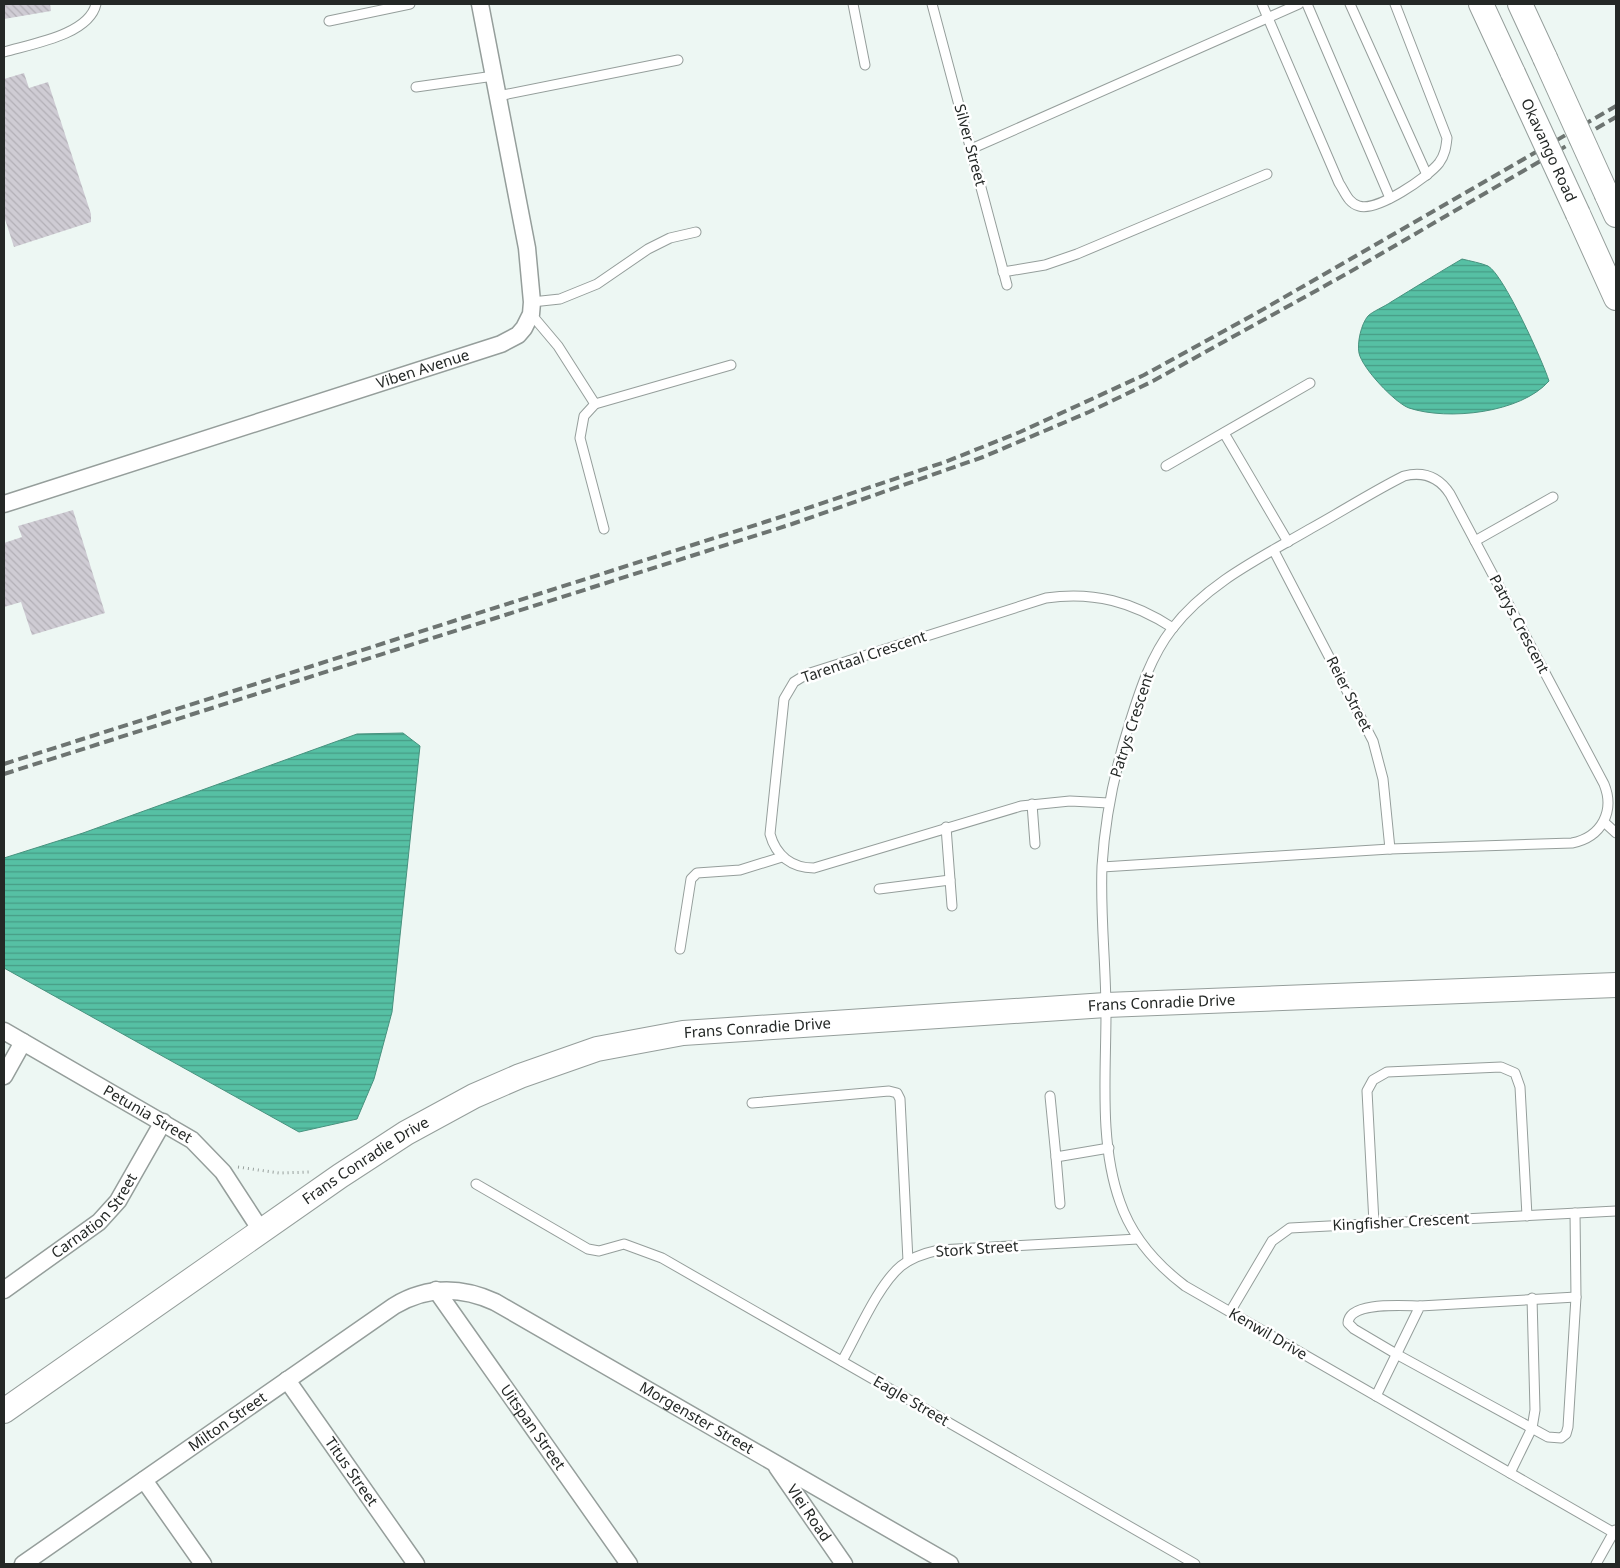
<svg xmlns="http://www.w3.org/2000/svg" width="1620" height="1568" font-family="'Noto Sans',sans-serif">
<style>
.water{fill:url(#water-rules);stroke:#47927e}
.building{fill:url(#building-back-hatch)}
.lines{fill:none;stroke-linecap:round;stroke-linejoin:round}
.lane-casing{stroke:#959e9b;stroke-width:11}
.street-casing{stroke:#959e9b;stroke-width:19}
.secondary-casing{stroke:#959e9b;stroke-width:26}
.path{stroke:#98a09d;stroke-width:3;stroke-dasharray:1 4;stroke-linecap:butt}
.lane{stroke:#fff;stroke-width:9}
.street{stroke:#fff;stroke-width:16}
.secondary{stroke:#fff;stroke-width:24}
.rail{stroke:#6d7471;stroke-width:4;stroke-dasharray:10 5;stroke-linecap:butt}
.secondary-bridge-casing{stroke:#959e9b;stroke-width:26;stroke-linecap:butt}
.secondary-bridge{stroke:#fff;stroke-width:24}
.labels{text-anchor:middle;stroke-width:5;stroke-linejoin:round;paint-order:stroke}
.street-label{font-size:15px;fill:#242826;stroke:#fff}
</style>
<defs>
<pattern id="water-rules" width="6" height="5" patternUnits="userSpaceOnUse" patternTransform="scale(1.25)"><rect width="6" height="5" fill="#56c0a4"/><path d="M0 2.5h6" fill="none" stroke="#479c85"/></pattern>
<pattern id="building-back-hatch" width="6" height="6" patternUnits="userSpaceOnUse" patternTransform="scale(1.25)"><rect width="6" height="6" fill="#cfccd4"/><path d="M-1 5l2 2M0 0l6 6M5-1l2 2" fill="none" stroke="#b2afb6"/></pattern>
</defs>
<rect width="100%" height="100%" fill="#edf7f3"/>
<g class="water">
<path d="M1462,259C1470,261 1481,263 1488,266C1504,275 1543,362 1549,381C1521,413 1448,421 1409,408C1395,403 1362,368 1359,353C1357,343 1361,324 1368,316C1373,311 1384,307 1391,302C1414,288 1438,273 1462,259Z"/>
<polygon points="403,733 420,746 392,1012 374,1079 357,1119 299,1132 4,968 4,858 83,833 357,734"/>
</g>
<g class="building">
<polygon points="4,4 50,4 51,11 4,19"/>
<polygon points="24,73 29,88 48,82 91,214 91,222 14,247 4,216 4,79"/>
<polygon points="73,510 105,613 32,635 21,602 4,607 4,543 22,537 18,526"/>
</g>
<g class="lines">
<defs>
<g id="lane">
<polyline points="853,4 865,65"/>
<polyline points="932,4 1007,285"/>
<path d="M1262,4L1339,183C1345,192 1348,203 1359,206C1377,212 1428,177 1439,163C1445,155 1446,147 1447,138L1395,4"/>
<polyline points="1307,4 1390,198"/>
<polyline points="1350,4 1427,175"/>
<polyline points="329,21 410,4"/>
<path d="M4,52C31,44 89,35 96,4"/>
<polyline points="416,87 494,76"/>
<polyline points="498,96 678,60"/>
<polyline points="971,149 1299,4"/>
<polyline points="1003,272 1045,265 1077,254 1267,174"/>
<polyline points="532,302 560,299 597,284 648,249 670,238 696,232"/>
<polyline points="531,314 558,346 595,404 731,365"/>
<polyline points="595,404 584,416 580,438 604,529"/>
<polyline points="1224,433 1288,542"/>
<polyline points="1166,466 1310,383"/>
<polyline points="1475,541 1553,497"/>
<polyline points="1274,551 1373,741 1383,779 1390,849"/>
<path d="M1109,803L1070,801L1021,806L814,868C792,868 776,856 770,834L784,699L794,682L807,674L1046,598C1094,591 1133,602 1173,628"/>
<polyline points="1032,804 1035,844"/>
<polyline points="1604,822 1616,833"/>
<polyline points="946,827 952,906"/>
<path d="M1102,867L1390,849L1572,843C1602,837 1615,811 1604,784L1450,494C1439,477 1424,471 1404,476C1372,492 1341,512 1310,529C1262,557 1207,583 1172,629C1151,656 1140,690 1130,722C1115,769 1105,817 1102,866C1100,915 1106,964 1106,1013C1106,1074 1099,1143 1120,1202C1132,1237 1156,1264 1185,1286L1616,1534"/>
<polyline points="879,889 950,880"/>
<polyline points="680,949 691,879 697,873 740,870 782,857"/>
<polyline points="1050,1096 1056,1157 1109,1148"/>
<polyline points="752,1103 889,1091 897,1093 900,1099 908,1261"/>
<polyline points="1056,1157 1060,1204"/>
<polyline points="476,1184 588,1249 599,1251 624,1244 662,1258 1195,1564"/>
<polyline points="1374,1223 1367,1091 1373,1080 1387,1072 1501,1067 1515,1073 1520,1087 1527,1216"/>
<path d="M1420,1306C1404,1306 1349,1301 1348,1323L1354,1329L1398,1355L1548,1437L1561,1438L1566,1434L1568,1427L1576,1297L1575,1213"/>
<polyline points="1230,1312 1272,1241 1290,1228 1616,1211"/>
<path d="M842,1361C857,1335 878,1285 901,1266C912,1257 925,1253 939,1250L1138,1239"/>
<polyline points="1376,1396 1420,1306 1576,1297"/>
<polyline points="1510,1473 1532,1428 1535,1410 1532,1298"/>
<polyline points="1596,1564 1615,1530"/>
</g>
<g id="street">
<path id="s1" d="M4,504L501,344L518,335L524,328L531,314L532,302L527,248L480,4"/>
<path id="s2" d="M4,1031L192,1140L223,1172L262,1232"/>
<polyline points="4,1076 23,1042"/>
<path id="s3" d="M4,1290L99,1222L118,1201L163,1122"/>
<path id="s4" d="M436,1290L629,1564"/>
<path id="s5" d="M287,1380L416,1564"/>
<path id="s6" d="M777,1467L844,1564"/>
<polyline points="144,1480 203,1564"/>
<path id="s7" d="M23,1564L394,1306C427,1286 460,1286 495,1302L950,1564"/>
</g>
<g id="secondary">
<polyline points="1481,4 1513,73"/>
<polyline points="1520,4 1545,58"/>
<polyline points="1607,195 1616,215"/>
<polyline points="1578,214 1616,298"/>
<path id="s8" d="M4,1411L340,1176L406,1133L474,1096L520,1076L597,1049L683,1033L1106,1005L1616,985"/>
</g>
</defs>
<use href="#lane" class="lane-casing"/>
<use href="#street" class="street-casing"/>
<use href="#secondary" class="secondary-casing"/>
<polyline class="path" points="238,1167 279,1173 311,1172"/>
<use href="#lane" class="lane"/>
<use href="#street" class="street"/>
<use href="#secondary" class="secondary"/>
<g class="rail">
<polyline points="4,764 790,514 945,462 1020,432 1144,375 1255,314 1616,106"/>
<polyline points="4,774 792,524 983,457 1089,412 1153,381 1348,273 1616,117"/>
</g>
<defs>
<g id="secondary-bridge">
<polyline points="1545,58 1607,195"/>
<path id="s9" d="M1513,73L1578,214"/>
</g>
</defs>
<use href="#secondary-bridge" class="secondary-bridge-casing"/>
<use href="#secondary-bridge" class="secondary-bridge"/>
</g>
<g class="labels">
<g class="street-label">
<text transform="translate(970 145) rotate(75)" y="5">Silver Street</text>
<text dy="5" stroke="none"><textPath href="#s9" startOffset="85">Okavango Road</textPath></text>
<text dy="5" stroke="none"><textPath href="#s1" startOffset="440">Viben Avenue</textPath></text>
<text transform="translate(1519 624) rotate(62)" y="5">Patrys Crescent</text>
<text transform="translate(864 657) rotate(-19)" y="5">Tarentaal Crescent</text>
<text transform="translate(1349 694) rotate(63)" y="5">Reier Street</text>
<text transform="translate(1132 725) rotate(-72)" y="5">Patrys Crescent</text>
<text dy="5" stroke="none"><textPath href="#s8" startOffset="1265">Frans Conradie Drive</textPath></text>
<text dy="5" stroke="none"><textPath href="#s8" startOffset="860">Frans Conradie Drive</textPath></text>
<text dy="5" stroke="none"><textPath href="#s2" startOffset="166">Petunia Street</textPath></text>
<text dy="5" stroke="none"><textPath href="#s8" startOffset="440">Frans Conradie Drive</textPath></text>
<text dy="5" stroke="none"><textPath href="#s3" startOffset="118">Carnation Street</textPath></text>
<text transform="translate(1401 1222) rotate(-3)" y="5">Kingfisher Crescent</text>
<text transform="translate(977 1249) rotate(-4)" y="5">Stork Street</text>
<text transform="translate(1268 1334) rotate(30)" y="5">Kenwil Drive</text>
<text transform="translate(911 1401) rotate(30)" y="5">Eagle Street</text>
<text dy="5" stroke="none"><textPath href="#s7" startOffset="790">Morgenster Street</textPath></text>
<text dy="5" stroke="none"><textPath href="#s7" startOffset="249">Milton Street</textPath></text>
<text dy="5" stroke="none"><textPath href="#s4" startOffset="168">Uitspan Street</textPath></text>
<text dy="5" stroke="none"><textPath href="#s5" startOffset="112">Titus Street</textPath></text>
<text dy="5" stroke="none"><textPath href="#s6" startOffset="56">Vlei Road</textPath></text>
</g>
</g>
<rect width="1620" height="1568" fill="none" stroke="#242826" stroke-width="10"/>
</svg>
